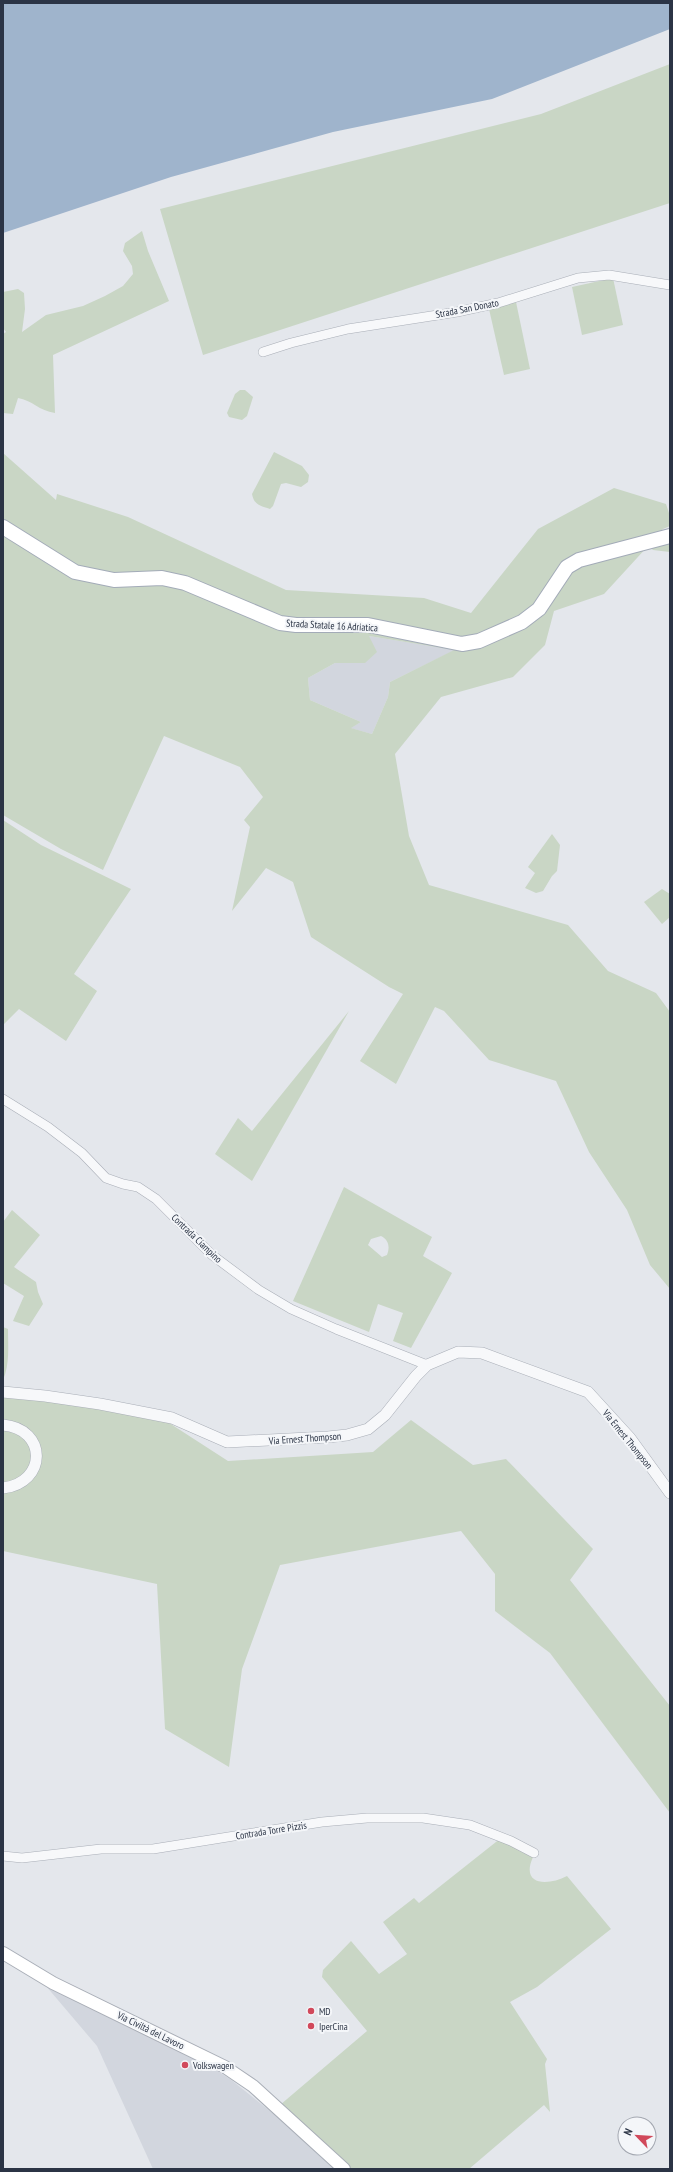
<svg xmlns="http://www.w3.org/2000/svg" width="673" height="2172" font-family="'PT Sans Narrow',sans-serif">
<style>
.built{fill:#d2d6de}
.green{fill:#c9d6c5;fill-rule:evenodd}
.water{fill:#9fb4cc}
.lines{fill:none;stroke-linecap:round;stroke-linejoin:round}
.minor-casing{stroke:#a9aeb7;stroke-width:10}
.tertiary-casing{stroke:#a9aeb7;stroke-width:12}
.secondary-casing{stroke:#a9aeb7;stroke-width:14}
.primary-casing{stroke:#a3abb8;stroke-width:16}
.minor{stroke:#f7f8fa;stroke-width:9}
.tertiary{stroke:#f7f8fa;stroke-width:11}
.secondary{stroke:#fff;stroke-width:12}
.primary{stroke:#fff;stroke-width:14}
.poi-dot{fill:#d1495b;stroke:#f4f6f9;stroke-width:1.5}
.labels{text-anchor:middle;stroke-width:4;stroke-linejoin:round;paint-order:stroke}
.street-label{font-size:10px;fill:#2b3445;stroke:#f4f6f9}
.poi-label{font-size:10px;fill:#2b3445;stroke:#f4f6f9;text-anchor:start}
</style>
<rect width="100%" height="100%" fill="#e4e7ec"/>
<g class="built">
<polygon points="369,636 455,650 390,682 388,697 372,734 350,728 361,722 310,700 308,678 335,663 365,663"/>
<polygon points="46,1986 132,2025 195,2057 230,2079 285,2123 335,2169 153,2169 97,2046"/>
</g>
<g class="green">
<polygon points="670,64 670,203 203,355 160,209 541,114"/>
<path d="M142,231L148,251L169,301L53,355L55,413C39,411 32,400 18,398L13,414L3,413V334L6,332L3,328V292L18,289L24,293L25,309L22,332L46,315L83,306L105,296L123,286L133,274L132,266L123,251L125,243Z"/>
<polygon points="613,278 623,325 582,335 572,287"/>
<polygon points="516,302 530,369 504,375 489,309"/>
<polygon points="240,390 245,390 253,397 247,416 242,420 229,417 227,413 235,394"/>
<path d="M274,452L302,466L309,475L308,482L301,487L286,483L281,484L273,506L270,509C260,506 254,505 252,494Z"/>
<path d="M3,453L56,500L57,494L128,517L286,590L424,598L471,613L538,529L614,488L666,504L670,516V526L663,529L650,543L670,538V552L653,550L648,546L604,594L554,611L545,645L513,677L441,697L395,754L409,836L429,885L568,925L608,971L656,993L670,1012V1289L650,1265L627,1210L589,1152L556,1081L489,1060L444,1011L435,1007L396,1084L360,1061L403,994L389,987L311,937L293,882L266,868L232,911L250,827L244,820L263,797L240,767L164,736L103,870L61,849L3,815V536L70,576L122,575L97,572L68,562L3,520ZM369,636L454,650L390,682L388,697L372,734L351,728L361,722L310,700L308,678L335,663H365L377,652Z"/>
<polygon points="3,820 41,845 131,889 74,974 97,991 66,1041 19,1009 3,1025"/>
<polygon points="552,834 560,845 557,871 552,876 543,891 536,893 525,888 535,873 528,867"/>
<polygon points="662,889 670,894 670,917 662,924 644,902"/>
<polygon points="349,1011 252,1181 215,1154 238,1118 252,1131"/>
<path d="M344,1187L432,1237L423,1256L452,1273L411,1348L393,1341L403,1313L378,1304L369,1332L293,1301ZM381,1236C389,1240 390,1247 387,1255L382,1257L368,1245L371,1239Z"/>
<polygon points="12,1210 40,1235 14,1267 36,1282 38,1292 43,1304 29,1326 13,1321 24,1296 3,1283 3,1222"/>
<path d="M3,1327L8,1329C8,1346 10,1364 3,1380Z"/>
<polygon points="3,1397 50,1401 163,1419 228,1461 373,1452 411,1420 473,1465 506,1459 593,1549 570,1580 670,1706 670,1813 550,1653 495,1611 495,1574 461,1531 280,1565 242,1669 229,1767 165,1729 157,1584 3,1551"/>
<path d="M501,1838L533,1857C520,1886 548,1886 567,1876L611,1929L537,1987L510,2002L547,2059L545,2064L550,2112L544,2105L469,2169H349L280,2105L367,2031L322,1977L323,1970L351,1941L379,1974L407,1954L383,1922L414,1898L419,1903Z"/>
</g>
<polygon class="water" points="3,3 670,3 670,29 492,99 333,132 171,177 3,233"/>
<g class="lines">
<defs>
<g id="minor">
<polyline points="263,352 291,343 348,329 457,312 498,303 578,278 609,275 670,285"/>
<polyline points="3,1099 48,1127 82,1153 106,1178 123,1184 138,1187 156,1199 212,1255 259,1290 291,1309 336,1329 427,1365"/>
<polyline points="3,1856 22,1858 101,1849 153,1849 322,1822 367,1818 423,1818 470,1825 511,1841 534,1853"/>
</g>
<g id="tertiary">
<polyline points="3,1392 45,1396 100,1404 172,1418 227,1442 328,1437 347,1435 368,1429 385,1415 416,1376 427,1365 458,1352 482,1353 588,1392 630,1438 670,1493"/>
<path d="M3,1425C48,1429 47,1483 3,1488"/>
</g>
<polyline id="secondary" points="3,1953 53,1983 225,2067 253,2086 344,2169"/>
<polyline id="primary" points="3,527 75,572 114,580 162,578 185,583 280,623 296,625 368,625 462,644 479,641 522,622 539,609 567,567 579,560 670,536"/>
</defs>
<use href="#minor" class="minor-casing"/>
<use href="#tertiary" class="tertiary-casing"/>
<use href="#secondary" class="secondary-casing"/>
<use href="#primary" class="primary-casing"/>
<use href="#minor" class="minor"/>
<use href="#tertiary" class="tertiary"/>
<use href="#secondary" class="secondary"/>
<use href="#primary" class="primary"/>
</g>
<g class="poi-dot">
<circle cx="311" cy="2011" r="4"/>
<circle cx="311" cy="2026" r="4"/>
<circle cx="185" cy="2065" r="4"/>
</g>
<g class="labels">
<g class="street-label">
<text transform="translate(467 308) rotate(-11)" y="4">Strada San Donato</text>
<text transform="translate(332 625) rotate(3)" y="4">Strada Statale 16 Adriatica</text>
<text transform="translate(197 1238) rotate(44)" y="4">Contrada Ciampino</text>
<text transform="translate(305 1438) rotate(-4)" y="4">Via Ernest Thompson</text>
<text transform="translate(628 1439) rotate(51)" y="4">Via Ernest Thompson</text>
<text transform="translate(271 1830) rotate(-9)" y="4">Contrada Torre Pizzis</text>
<text transform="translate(151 2030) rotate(26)" y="4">Via Civiltà del Lavoro</text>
</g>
<g class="poi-label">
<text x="319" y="2015">MD</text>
<text x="319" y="2030">IperCina</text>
<text x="193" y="2069">Volkswagen</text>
</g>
</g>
<rect width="673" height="2172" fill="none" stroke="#2b3445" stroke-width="8"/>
<g transform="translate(637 2136) rotate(295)"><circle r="19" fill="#f4f6f9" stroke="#a4a8b1"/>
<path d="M0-3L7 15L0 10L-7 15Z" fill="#d1495b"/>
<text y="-6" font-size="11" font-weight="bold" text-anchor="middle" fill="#2b3445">N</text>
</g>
</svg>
